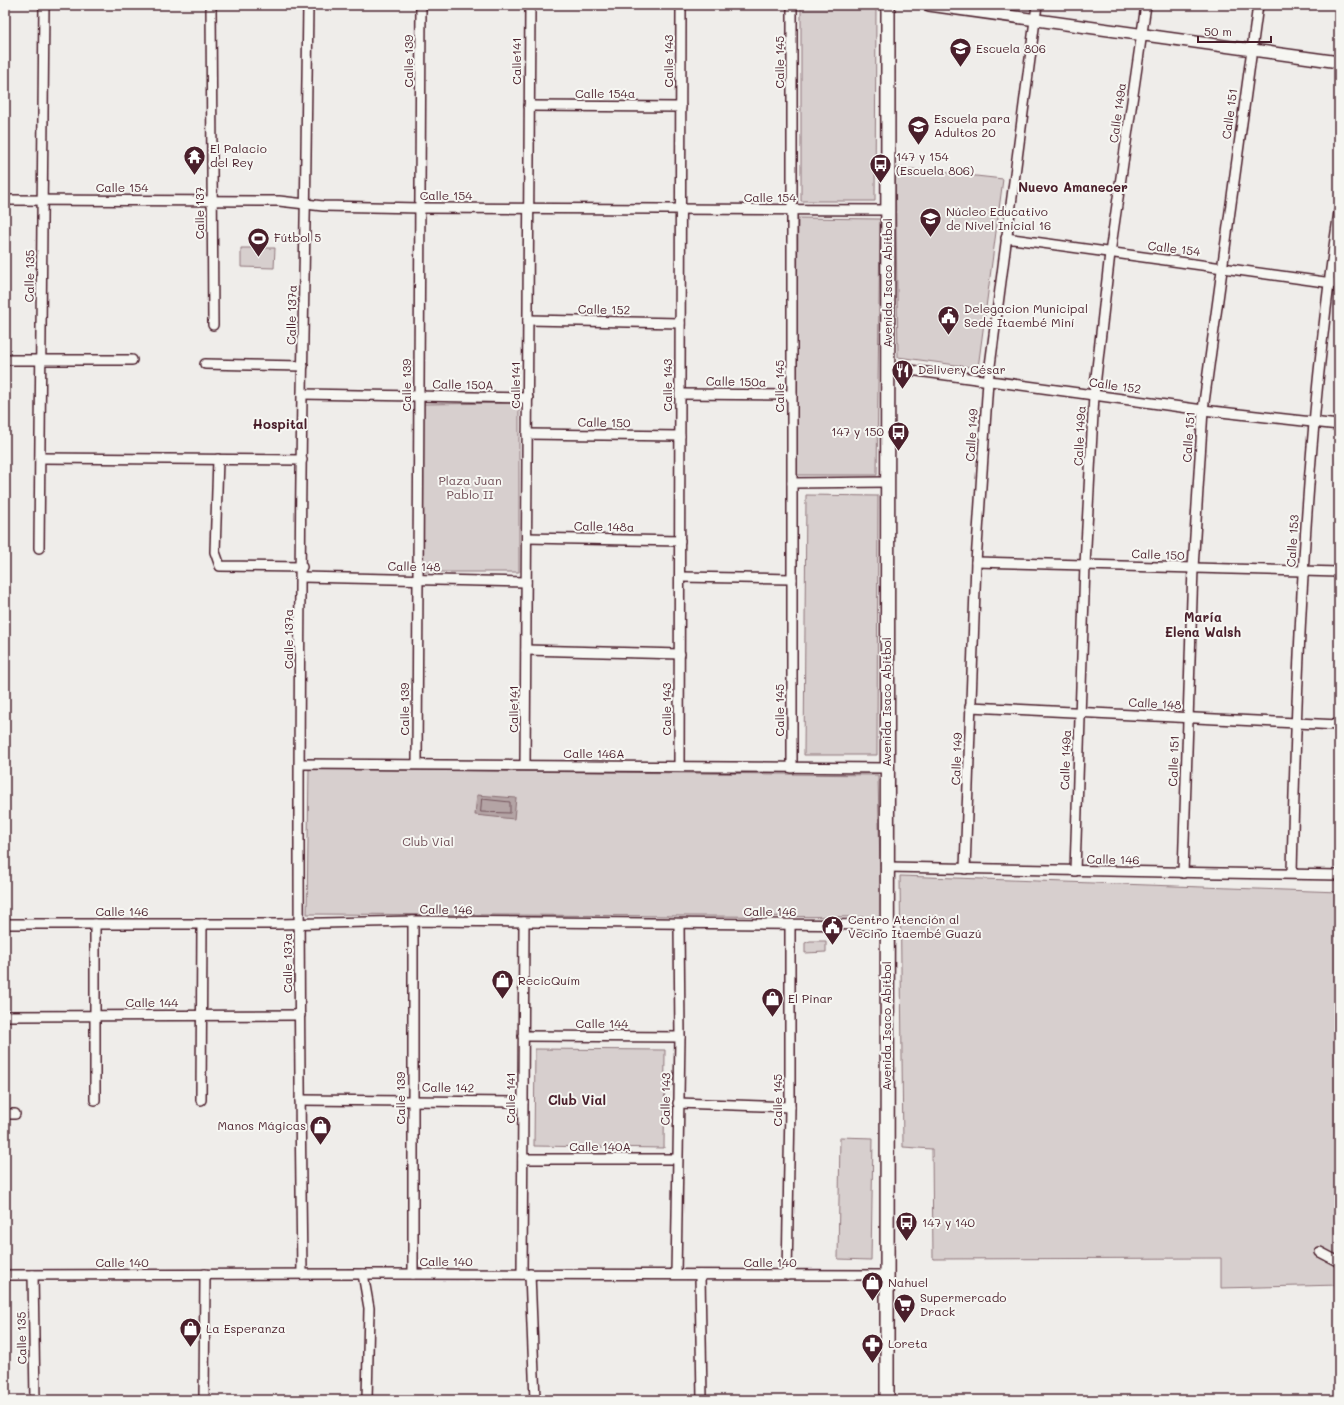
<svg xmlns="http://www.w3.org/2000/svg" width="1344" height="1405" font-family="Mali,sans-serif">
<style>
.green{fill:#d7cfce;stroke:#90777c}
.water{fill:#b4a4a5;stroke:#8a6f74}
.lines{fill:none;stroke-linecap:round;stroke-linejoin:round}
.shore{stroke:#74545c;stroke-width:1}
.minor-casing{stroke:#4a1f2b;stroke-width:12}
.tertiary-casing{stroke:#4a1f2b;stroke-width:14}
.secondary-casing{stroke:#4a1f2b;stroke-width:16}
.minor{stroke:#f6f6f2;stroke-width:9}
.tertiary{stroke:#f6f6f2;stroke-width:11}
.secondary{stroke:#f6f6f2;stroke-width:13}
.labels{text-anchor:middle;stroke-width:4;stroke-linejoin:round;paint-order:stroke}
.poi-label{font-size:12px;fill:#4a1f2b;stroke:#f6f6f2;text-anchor:start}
.street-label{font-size:12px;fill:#4a1f2b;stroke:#f6f6f2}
.park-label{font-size:12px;fill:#6d4b54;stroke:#f6f6f2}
.neighbourhood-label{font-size:13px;font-weight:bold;fill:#4a1f2b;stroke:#f6f6f2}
</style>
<rect width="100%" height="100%" fill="#efedea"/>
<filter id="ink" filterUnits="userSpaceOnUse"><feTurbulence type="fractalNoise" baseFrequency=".025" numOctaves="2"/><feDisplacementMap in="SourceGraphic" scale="8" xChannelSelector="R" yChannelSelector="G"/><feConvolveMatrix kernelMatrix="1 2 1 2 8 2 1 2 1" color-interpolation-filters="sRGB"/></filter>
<g filter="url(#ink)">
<g class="green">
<polygon points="801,6 876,6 875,201 801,201"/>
<polygon points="895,167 1003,179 978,368 898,357"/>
<polygon points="798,218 880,219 877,475 796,475"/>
<polygon points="241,248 275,248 274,268 241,267"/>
<polygon points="519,403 519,572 421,572 421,404"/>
<polygon points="806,495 878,496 877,755 804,755"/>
<polygon points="309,769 878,775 881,917 307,914"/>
<polygon points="900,876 1339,892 1339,1285 1221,1288 1221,1258 933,1259 932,1149 903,1147"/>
<polygon points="810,941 826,941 826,952 805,953 805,943"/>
<polygon points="535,1049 665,1050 664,1148 534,1146"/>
<polygon points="840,1137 873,1138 871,1260 838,1259"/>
</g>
<polygon class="water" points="477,795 516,798 514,819 475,815"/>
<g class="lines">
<polygon class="shore" points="482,799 510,802 510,813 481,812"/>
<defs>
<g id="minor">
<polyline points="211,5 213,325"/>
<polyline points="529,106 681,107"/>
<polyline points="5,200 279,201 323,206 420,208 888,210"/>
<polyline points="1006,238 1339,284"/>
<polyline points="528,320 680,323"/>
<polyline points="5,360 132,360"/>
<polyline points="205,364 303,366"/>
<polyline points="888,367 1203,410 1339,425"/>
<polyline points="302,394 528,398"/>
<polyline points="680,394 792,395"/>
<polyline points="527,434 680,436"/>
<polyline points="40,458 302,460"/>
<polyline points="218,459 215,552 220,566 302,567"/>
<polyline points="792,483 887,482"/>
<polyline points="527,538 680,541"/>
<polyline points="39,548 44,5"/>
<polyline points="976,562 1339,572"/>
<polyline points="302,577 526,582"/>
<polyline points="680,577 792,579"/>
<polyline points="526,650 680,654"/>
<polyline points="970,707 1339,725"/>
<polyline points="300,764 887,768"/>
<polyline points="417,764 421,5"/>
<polyline points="525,765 530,5"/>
<polyline points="679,766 681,5"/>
<polyline points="792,768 792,5"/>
<polyline points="887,867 1339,875"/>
<polyline points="965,869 976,562 988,381 1037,5"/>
<polyline points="1075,871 1085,565 1094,395 1110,253 1146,5"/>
<polyline points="1183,873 1193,568 1203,410 1258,5"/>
<path d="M1292,873C1297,652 1306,431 1339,212"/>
<polyline points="5,924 278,924 413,921 887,925"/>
<polyline points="5,1016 300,1015"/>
<polyline points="523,1036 680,1037"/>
<polyline points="95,1100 95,924"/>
<polyline points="201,1100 202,924"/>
<polyline points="300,1100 523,1102"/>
<polyline points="678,1103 790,1107"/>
<polyline points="5,1114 15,1114"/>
<polyline points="523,1159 677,1159"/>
<polyline points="1320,1252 1339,1262"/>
<path d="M302,1274C298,981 298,687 302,394C304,264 307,135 308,5"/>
<polyline points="363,1274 369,1308 367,1400"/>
<polyline points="413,1274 413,921"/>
<polyline points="522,1274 524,922"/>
<polyline points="530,1274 535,1400"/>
<polyline points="676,1274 680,1037 679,924"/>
<polyline points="5,1275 363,1274 887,1275"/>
<polyline points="33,1275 35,1400"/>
<polyline points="700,1275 702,1400"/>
<polyline points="787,1275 790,1107 790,925"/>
<polyline points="204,1400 205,1274"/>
</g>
<polyline id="tertiary" points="929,5 1339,62"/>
<polyline id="secondary" points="887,1400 888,5"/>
</defs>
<use href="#minor" class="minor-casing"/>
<use href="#tertiary" class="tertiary-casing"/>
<use href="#secondary" class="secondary-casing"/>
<use href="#minor" class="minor"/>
<use href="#tertiary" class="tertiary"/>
<use href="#secondary" class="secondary"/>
</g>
</g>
<defs>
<symbol id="school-pin" viewBox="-11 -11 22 30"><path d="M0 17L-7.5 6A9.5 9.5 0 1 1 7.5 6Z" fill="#4a1f2b" stroke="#f6f6f2"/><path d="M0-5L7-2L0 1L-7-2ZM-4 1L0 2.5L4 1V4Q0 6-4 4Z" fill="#fff"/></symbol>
<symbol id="temple-pin" viewBox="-11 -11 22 30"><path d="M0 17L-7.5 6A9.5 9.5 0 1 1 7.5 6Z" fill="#4a1f2b" stroke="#f6f6f2"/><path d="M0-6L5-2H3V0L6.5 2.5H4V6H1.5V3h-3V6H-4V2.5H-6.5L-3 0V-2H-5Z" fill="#fff"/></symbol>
<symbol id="bus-pin" viewBox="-11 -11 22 30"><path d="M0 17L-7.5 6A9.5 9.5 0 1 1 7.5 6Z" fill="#4a1f2b" stroke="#f6f6f2"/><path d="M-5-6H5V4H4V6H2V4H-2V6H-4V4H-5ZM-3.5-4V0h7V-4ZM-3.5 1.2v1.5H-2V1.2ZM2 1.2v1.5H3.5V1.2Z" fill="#fff"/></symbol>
<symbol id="stadium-pin" viewBox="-11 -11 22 30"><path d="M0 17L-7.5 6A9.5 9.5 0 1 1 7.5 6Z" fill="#4a1f2b" stroke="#f6f6f2"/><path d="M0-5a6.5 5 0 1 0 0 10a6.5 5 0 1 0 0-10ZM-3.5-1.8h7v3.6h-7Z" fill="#fff"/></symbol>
<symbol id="civic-pin" viewBox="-11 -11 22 30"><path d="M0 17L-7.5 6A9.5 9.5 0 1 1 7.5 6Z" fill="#4a1f2b" stroke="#f6f6f2"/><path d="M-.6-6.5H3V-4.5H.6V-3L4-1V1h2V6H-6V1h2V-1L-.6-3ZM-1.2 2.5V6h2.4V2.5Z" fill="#fff"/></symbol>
<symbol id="restaurant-pin" viewBox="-11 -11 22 30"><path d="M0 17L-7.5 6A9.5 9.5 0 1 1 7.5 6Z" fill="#4a1f2b" stroke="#f6f6f2"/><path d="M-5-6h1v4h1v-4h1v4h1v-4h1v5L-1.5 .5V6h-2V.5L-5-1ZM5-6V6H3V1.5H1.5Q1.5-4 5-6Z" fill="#fff"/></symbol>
<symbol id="shop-pin" viewBox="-11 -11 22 30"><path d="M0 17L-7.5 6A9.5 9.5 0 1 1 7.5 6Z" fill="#4a1f2b" stroke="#f6f6f2"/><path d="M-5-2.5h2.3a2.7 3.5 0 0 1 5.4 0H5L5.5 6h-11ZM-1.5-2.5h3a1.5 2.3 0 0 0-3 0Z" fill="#fff"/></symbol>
<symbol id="supermarket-pin" viewBox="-11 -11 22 30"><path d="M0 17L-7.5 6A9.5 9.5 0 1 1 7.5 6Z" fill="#4a1f2b" stroke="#f6f6f2"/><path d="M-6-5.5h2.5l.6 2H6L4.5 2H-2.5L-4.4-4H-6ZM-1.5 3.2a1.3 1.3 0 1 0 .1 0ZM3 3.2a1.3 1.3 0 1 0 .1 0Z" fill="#fff"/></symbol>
<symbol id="pharmacy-pin" viewBox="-11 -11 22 30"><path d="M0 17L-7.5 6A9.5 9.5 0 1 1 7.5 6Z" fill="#4a1f2b" stroke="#f6f6f2"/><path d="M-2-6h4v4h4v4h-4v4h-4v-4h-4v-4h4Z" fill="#fff"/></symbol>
</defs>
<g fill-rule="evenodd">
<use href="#school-pin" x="948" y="36" width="25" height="34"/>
<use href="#school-pin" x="906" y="114" width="25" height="34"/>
<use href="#temple-pin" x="182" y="144" width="25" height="34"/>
<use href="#bus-pin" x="868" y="152" width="25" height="34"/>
<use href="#school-pin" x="918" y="206" width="25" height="34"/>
<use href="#stadium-pin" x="246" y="226" width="25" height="34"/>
<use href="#civic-pin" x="936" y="304" width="25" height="34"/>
<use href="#restaurant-pin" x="890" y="358" width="25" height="34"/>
<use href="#bus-pin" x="886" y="420" width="25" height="34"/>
<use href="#civic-pin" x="820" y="914" width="25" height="34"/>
<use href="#shop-pin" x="490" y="968" width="25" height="34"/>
<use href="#shop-pin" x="760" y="986" width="25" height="34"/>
<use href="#shop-pin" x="308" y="1114" width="25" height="34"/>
<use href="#bus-pin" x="894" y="1210" width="25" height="34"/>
<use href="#shop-pin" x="860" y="1270" width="25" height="34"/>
<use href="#supermarket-pin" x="892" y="1292" width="25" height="34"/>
<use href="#shop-pin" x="178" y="1316" width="25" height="34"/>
<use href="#pharmacy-pin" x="860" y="1332" width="25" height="34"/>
</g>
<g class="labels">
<g class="poi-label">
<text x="976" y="53">Escuela 806</text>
<text x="934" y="123">Escuela para<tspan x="934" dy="14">Adultos 20</tspan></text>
<text x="210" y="153">El Palacio<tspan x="210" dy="14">del Rey</tspan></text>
<text x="896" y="161">147 y 154<tspan x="896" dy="14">(Escuela 806)</tspan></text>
<text x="946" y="216">Núcleo Educativo<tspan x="946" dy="14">de Nivel Inicial 16</tspan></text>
<text x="274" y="242">Fútbol 5</text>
<text x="964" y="313">Delegacion Municipal<tspan x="964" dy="14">Sede Itaembé Miní</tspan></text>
<text x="918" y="374">Delivery César</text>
<text x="884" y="436" text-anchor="end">147 y 150</text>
<text x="848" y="924">Centro Atención al<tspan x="848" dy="14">Vecino Itaembé Guazú</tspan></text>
<text x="518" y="985">RecicQuím</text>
<text x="788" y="1003">El Pinar</text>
<text x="306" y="1130" text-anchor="end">Manos Mágicas</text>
<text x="922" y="1227">147 y 140</text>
<text x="888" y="1287">Nahuel</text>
<text x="920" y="1302">Supermercado<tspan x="920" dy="14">Drack</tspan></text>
<text x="206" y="1333">La Esperanza</text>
<text x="888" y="1348">Loreta</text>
</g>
<g class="street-label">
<text transform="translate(409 61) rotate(-90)" y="4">Calle 139</text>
<text transform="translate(517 61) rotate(-90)" y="4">Calle141</text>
<text transform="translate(669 61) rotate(-90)" y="4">Calle 143</text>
<text transform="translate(780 62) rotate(-90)" y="4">Calle 145</text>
<text x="605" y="98">Calle 154a</text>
<text transform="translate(1118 113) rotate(-82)" y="4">Calle 149a</text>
<text transform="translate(1230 114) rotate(-82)" y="4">Calle 151</text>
<text x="122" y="192">Calle 154</text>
<text x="446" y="200">Calle 154</text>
<text x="770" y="202">Calle 154</text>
<text transform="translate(200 213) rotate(-90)" y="4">Calle 137</text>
<text transform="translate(1174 249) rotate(7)" y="4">Calle 154</text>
<text transform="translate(30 276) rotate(-89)" y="4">Calle 135</text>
<text transform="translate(888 283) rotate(-90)" y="4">Avenida Isaco Abitbol</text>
<text transform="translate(604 310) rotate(1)" y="4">Calle 152</text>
<text transform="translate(292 315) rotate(-89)" y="4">Calle 137a</text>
<text transform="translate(736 382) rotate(1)" y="4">Calle 150a</text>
<text transform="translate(407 385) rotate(-90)" y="4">Calle 139</text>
<text transform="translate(463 385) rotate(1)" y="4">Calle 150A</text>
<text transform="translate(516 385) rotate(-90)" y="4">Calle141</text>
<text transform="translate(668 385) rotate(-90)" y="4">Calle 143</text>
<text transform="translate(780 386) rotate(-90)" y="4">Calle 145</text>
<text transform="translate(1115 386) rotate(8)" y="4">Calle 152</text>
<text transform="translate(604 423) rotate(1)" y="4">Calle 150</text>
<text transform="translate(972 435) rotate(-86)" y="4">Calle 149</text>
<text transform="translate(1080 436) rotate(-87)" y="4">Calle 149a</text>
<text transform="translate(1189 437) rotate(-86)" y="4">Calle 151</text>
<text transform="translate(604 527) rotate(1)" y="4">Calle 148a</text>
<text transform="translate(1293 541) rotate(-86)" y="4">Calle 153</text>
<text transform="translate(1158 555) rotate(2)" y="4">Calle 150</text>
<text transform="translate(414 567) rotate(1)" y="4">Calle 148</text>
<text transform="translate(289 639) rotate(-90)" y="4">Calle 137a</text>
<text transform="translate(887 702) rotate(-90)" y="4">Avenida Isaco Abitbol</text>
<text transform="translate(1155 704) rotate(3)" y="4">Calle 148</text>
<text transform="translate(405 709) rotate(-90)" y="4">Calle 139</text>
<text transform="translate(514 709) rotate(-90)" y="4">Calle141</text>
<text transform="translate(667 709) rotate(-90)" y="4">Calle 143</text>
<text transform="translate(780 710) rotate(-90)" y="4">Calle 145</text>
<text x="594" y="758">Calle 146A</text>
<text transform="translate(957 759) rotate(-88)" y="4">Calle 149</text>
<text transform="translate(1066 760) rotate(-88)" y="4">Calle 149a</text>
<text transform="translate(1174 761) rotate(-88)" y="4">Calle 151</text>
<text transform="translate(1113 860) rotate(1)" y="4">Calle 146</text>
<text transform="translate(446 910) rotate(1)" y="4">Calle 146</text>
<text x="122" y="916">Calle 146</text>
<text x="770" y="916">Calle 146</text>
<text transform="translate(288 963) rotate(-90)" y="4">Calle 137a</text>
<text x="152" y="1007">Calle 144</text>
<text x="602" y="1028">Calle 144</text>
<text transform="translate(887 1026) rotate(-90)" y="4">Avenida Isaco Abitbol</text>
<text transform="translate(448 1088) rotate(1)" y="4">Calle 142</text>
<text transform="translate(401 1098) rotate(-90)" y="4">Calle 139</text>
<text transform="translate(511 1098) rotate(-90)" y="4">Calle 141</text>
<text transform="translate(666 1099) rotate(-89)" y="4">Calle 143</text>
<text transform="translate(778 1100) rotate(-90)" y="4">Calle 145</text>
<text x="600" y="1151">Calle 140A</text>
<text x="446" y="1266">Calle 140</text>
<text x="122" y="1267">Calle 140</text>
<text x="770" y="1267">Calle 140</text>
<text transform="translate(22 1338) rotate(-91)" y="4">Calle 135</text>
</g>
<g class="park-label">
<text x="470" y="485">Plaza Juan<tspan x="470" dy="14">Pablo II</tspan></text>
<text x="428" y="846">Club Vial</text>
</g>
<g class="neighbourhood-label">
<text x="1073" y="192">Nuevo Amanecer</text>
<text x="280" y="429">Hospital</text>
<text x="1203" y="622">María<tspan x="1203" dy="15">Elena Walsh</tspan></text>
<text x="577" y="1105">Club Vial</text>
</g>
</g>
<rect width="1344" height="1405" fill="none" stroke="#f6f6f2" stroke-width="20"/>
<rect x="10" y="10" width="1324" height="1385" fill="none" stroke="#4a1f2b" stroke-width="1.5" filter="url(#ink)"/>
<path d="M1198 36v6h73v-6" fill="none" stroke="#4a1f2b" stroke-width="2"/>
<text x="1204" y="36" font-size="12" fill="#4a1f2b" stroke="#f6f6f2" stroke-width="3" paint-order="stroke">50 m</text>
</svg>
